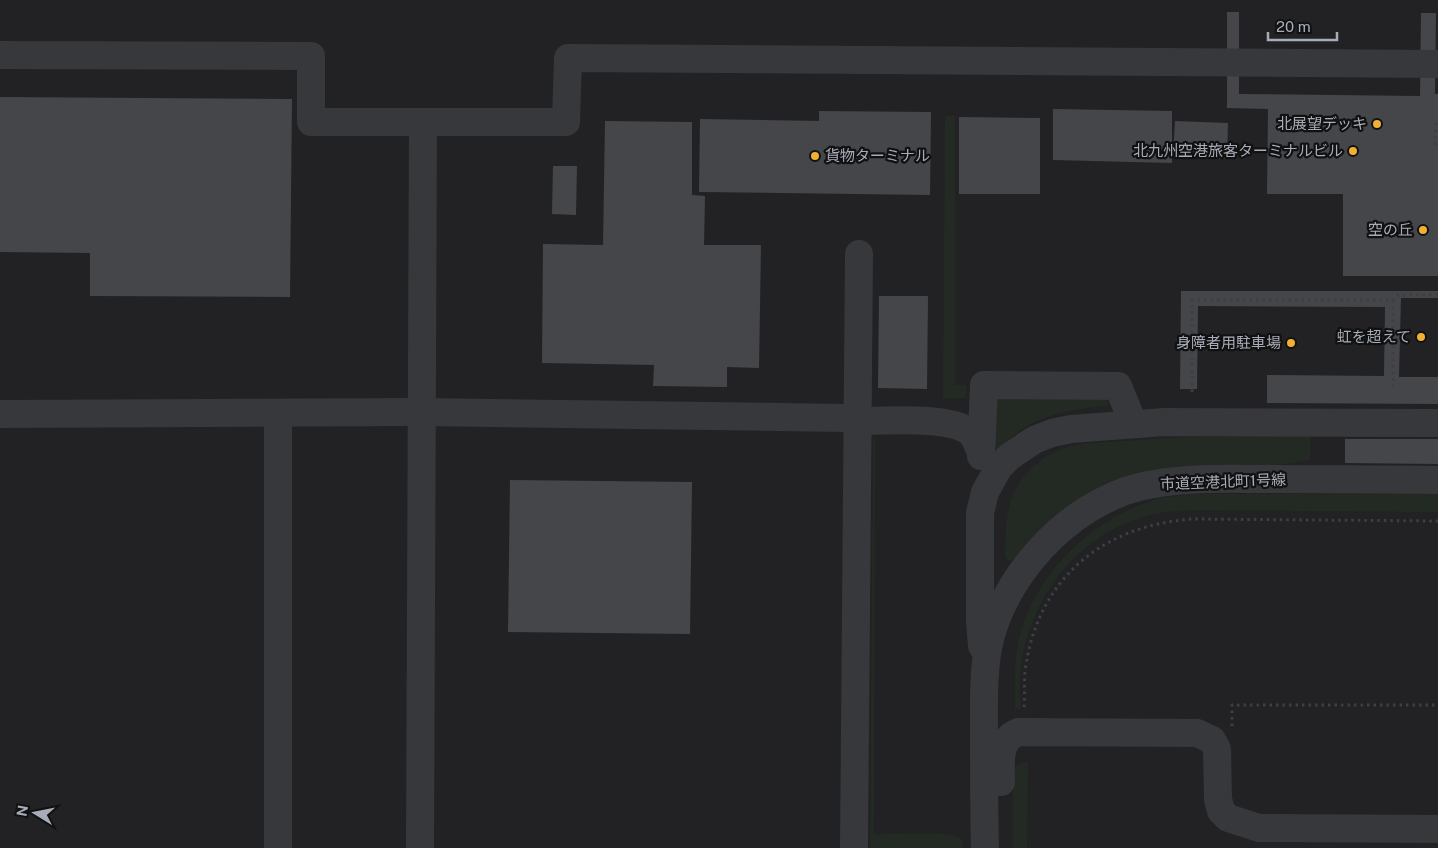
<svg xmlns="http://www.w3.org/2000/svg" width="1438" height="848" font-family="'Public Sans','Noto Sans JP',sans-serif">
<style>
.built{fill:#222224}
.green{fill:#222a23}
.building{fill:#45464a}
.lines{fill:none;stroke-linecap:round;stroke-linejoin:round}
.path{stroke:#3d3f43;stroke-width:3;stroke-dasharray:2.5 4;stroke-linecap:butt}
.minor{stroke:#37383c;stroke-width:28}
.poi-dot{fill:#f2b033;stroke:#111112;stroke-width:2}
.labels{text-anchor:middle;stroke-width:4.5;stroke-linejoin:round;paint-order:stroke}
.poi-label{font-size:15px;fill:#a7adb8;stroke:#111112;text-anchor:end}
.street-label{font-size:15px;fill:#a7adb8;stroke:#111112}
</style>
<rect width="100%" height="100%" fill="#161617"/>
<rect class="built" x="0" y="0" width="1438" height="848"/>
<g class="green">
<polygon points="955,115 955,385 966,385 966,398 943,398 945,116"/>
<path d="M999,398L1106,400L1109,403L1106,406C1077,409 1046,413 1021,430C1012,436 1003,447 993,450L995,403Z"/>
<path d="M1311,436L1310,460C1291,463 1273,466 1254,467C1229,469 1203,469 1178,470C1169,470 1160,470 1151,471C1094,480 1049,514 1014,559L1010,561L1007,560L1005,555C1006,529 1005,501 1022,479C1033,465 1048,453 1064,448C1084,442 1105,442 1125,441C1187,435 1249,436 1311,436Z"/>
<path d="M873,437H875L874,834C890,835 948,830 959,838C962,840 963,844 963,848H870Z"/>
<path d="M1438,493V512L1192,510C1183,511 1174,511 1165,512C1083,525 1028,595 1020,675C1019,686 1020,698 1021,709H1015C1015,689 1014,668 1017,648C1030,577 1090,519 1157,499C1168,496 1180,496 1192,494Z"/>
<polygon points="1021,763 1028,763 1027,848 1013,848 1013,772 1016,766"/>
</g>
<g class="building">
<polygon points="1227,12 1239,12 1239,94 1420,96 1421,13 1436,13 1435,94 1438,94 1438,276 1343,276 1343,194 1267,194 1268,109 1227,108"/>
<polygon points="0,97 292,99 290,297 90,296 90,253 0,252"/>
<polygon points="1053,109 1172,111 1172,163 1053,160"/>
<polygon points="819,111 931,112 930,195 699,192 700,119 819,121"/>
<polygon points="959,117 1040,118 1040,194 959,194"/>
<polygon points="605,121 692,122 692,195 705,196 704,245 761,245 759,368 727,367 727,387 653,386 654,365 542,363 543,244 603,245"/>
<polygon points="1175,121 1228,123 1227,159 1173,157"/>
<polygon points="553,166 577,166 576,215 552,214"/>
<polygon points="1181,291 1438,291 1438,298 1401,298 1399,377 1438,377 1438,404 1267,403 1267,375 1384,376 1385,307 1198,306 1197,389 1180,389"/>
<polygon points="879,296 928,296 927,389 878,388"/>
<polygon points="1345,439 1438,439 1438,464 1345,463"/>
<polygon points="510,480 692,482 690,634 508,632"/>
</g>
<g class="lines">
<g class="path">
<polyline points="1435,145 1436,119"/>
<polyline points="1393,300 1393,388"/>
<polyline points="1192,392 1192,300 1393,300 1397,295 1438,295"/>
<path d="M1024,707C1025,696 1024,684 1025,672C1036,580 1102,525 1193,519L1438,521"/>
<polyline points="1232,726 1232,705 1438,705"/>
</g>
<g class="minor">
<polyline points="0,55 311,56 311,122 566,122 568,58 1438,64"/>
<path d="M0,414L421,412L847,418L857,421C884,421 950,416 970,432C976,438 978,446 981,453"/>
<polyline points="981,456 984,385 1118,386 1133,423"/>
<polyline points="982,646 980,621 980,513 985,492 999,467 1009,457 1034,440 1052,433 1071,429 1165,422 1438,423"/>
<path d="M1001,782C1001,763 997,741 1018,732L1197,733L1212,740L1217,749L1218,799L1221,811L1228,818L1259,828L1438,829"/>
<polyline points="278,848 278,413"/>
<polyline points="420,848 423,122"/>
<polyline points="854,848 859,254"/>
<path d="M985,848C984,810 984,772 984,734C984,705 983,676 988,648C1002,576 1068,505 1139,487C1179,477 1223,479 1264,479C1322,479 1380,479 1438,480"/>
</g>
</g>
<g class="poi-dot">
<circle cx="1377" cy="124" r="5"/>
<circle cx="1353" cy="151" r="5"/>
<circle cx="815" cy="156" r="5"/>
<circle cx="1423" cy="230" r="5"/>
<circle cx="1421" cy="337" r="5"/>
<circle cx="1291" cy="343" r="5"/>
</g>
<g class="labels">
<g class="poi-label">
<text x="1367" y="129">北展望デッキ</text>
<text x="1343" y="156">北九州空港旅客ターミナルビル</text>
<text x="825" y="161" text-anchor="start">貨物ターミナル</text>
<text x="1413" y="235">空の丘</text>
<text x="1411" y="342">虹を超えて</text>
<text x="1281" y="348">身障者用駐車場</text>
</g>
<g class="street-label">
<text transform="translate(1223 482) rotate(-2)" y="5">市道空港北町1号線</text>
</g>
</g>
<g transform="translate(35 813) rotate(280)" stroke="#111112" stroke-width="4" paint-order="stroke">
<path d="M0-4L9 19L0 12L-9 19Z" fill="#a7adb8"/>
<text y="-8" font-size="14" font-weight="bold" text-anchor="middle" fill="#a7adb8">N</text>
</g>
<path d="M1268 32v8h69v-8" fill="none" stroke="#a7adb8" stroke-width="2.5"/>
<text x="1276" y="32" font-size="15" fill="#a7adb8" stroke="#111112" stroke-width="4" paint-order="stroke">20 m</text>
</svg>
